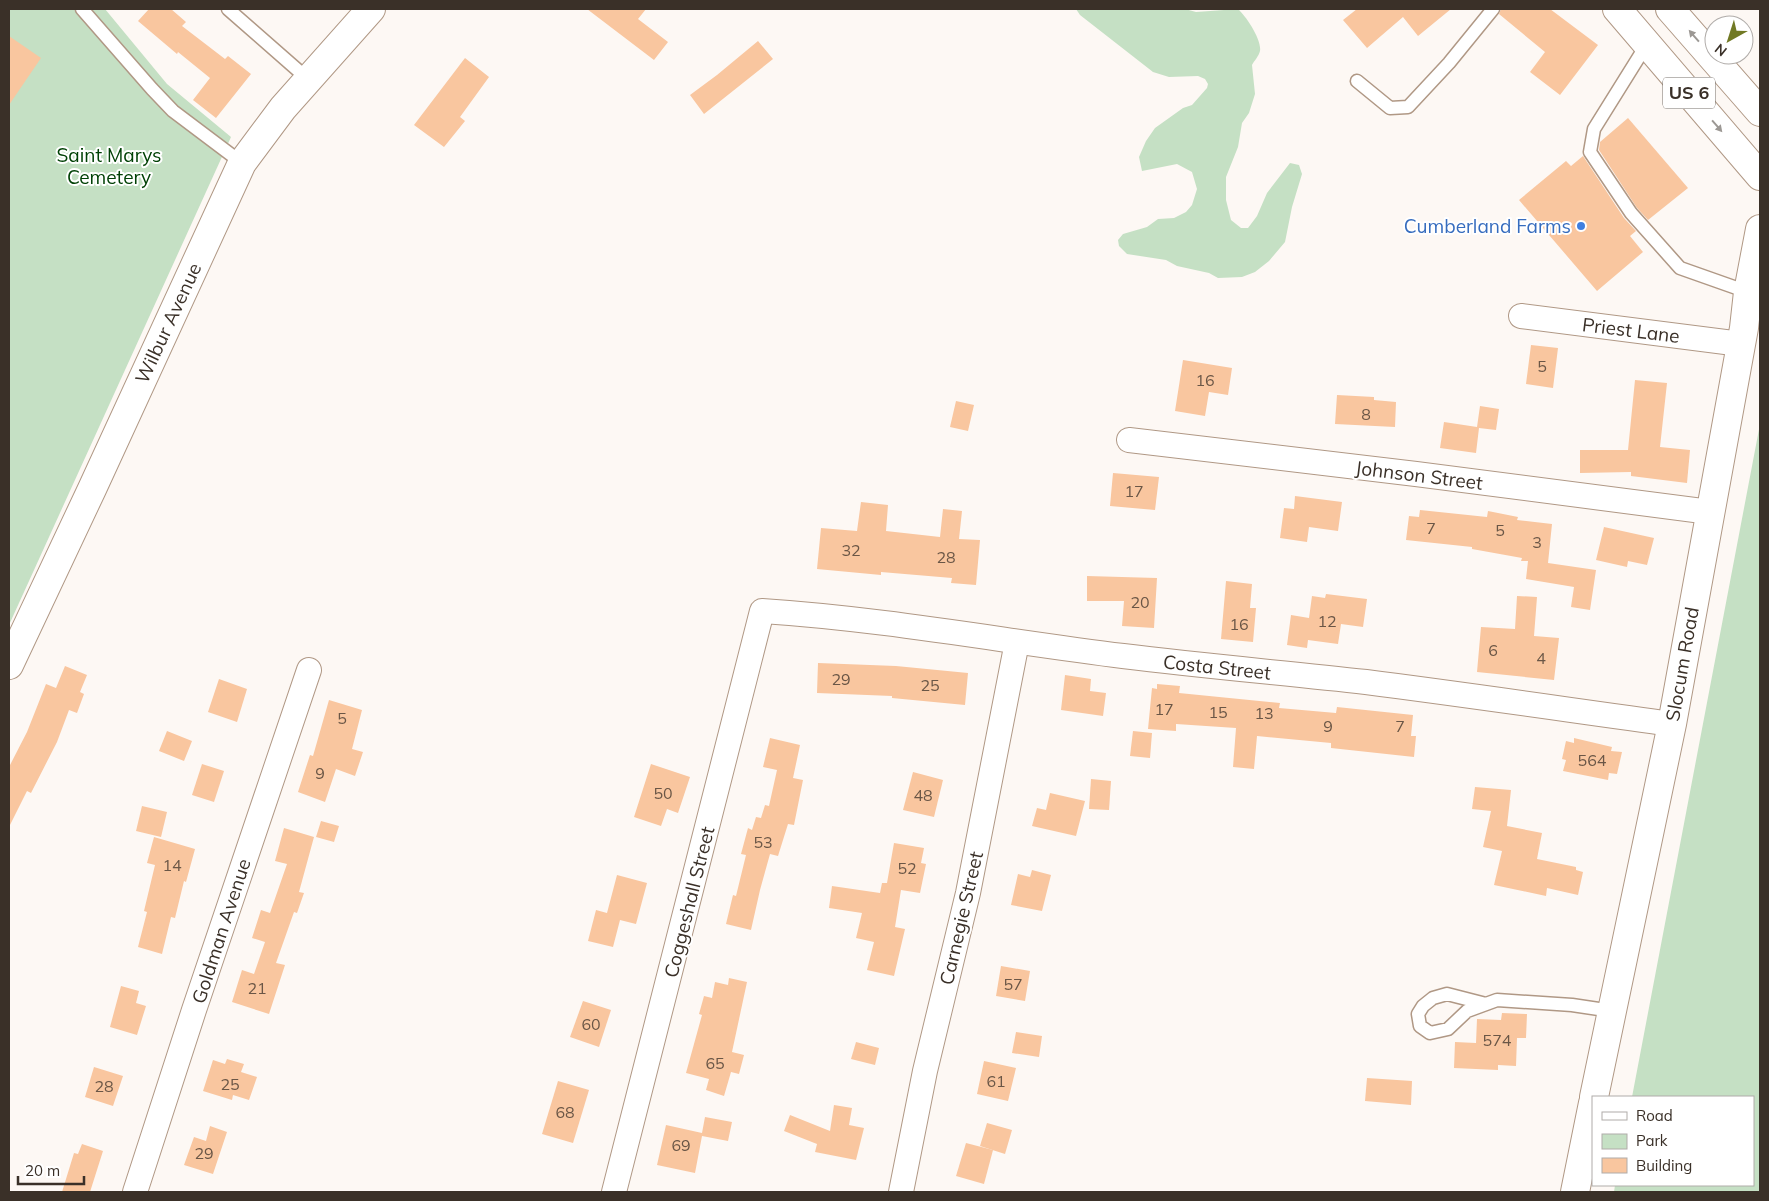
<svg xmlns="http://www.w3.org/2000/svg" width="1769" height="1201" font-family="Mulish,sans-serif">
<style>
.green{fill:#c5e0c4}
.building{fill:#f9c69f}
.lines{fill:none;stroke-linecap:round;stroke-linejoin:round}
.lane-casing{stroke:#b09885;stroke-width:15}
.street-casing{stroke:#b09885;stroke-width:26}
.secondary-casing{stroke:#b09885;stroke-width:30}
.primary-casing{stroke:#b09885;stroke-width:30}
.lane{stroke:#fff;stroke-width:12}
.street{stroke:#fff;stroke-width:24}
.secondary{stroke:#fff;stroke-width:28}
.primary{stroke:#fff;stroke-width:28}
.oneway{fill:#9c9894}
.shop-dot{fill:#3f7fe0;stroke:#fff;stroke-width:2}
.labels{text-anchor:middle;stroke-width:4;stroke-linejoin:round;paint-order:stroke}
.number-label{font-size:16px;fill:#6a5646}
.shield{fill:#fff;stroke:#756e68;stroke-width:1}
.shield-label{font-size:18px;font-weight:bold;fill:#3a3028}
.park-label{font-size:19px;fill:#004105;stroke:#fff}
.shop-label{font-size:19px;fill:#366cbe;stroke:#fff;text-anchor:end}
.street-label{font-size:19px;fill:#3a3028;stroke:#fff}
</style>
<rect width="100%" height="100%" fill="#fdf8f4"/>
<g class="green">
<polygon points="9,9 105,9 167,84 231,137 9,625"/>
<path d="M1076,9H1185L1196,12L1238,9C1246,16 1262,40 1260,51C1259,56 1254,61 1252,65L1255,94L1249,113L1242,123L1238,147L1226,177V200L1231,220L1241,228H1248L1257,216L1267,193L1290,163L1299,165L1302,174L1292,207L1285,242L1269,261L1255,272L1242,277L1218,278L1209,273L1177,266L1166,260L1127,254L1119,246L1118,240L1123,234L1147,227L1158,219L1174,218L1186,212L1192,205L1197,189L1192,172L1177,164L1142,171L1139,157L1146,141L1155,128L1183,108L1192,105L1207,88L1208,84L1205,79L1198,76L1169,77L1153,72L1080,15Z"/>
<polygon points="1760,424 1760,1192 1614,1192 1615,1185 1753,1185 1753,1097 1632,1097"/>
</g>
<g class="building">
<polygon points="149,9 171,9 186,22 182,26 225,59 228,56 251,74 216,118 193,100 210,78 178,52 177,54 138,21"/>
<polygon points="587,9 646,9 638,19 668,42 654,60"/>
<polygon points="1357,9 1451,9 1418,36 1403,17 1367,48 1343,20"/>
<polygon points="1501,9 1550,9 1598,45 1560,95 1530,72 1545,52 1499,14"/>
<polygon points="9,36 41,58 9,105"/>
<polygon points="758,41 773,59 704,114 690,95 717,75"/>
<polygon points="465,58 489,77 460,117 465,121 444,147 414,125"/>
<polygon points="1628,118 1688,188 1648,220 1637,208 1599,150 1600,142"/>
<polygon points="1583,156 1624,218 1636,231 1630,236 1643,252 1597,291 1519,200 1566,161 1571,166"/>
<polygon points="1531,345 1558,348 1553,388 1526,384"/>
<polygon points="1183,360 1232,368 1228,395 1209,392 1205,416 1175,411"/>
<polygon points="1635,380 1667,383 1660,447 1690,450 1687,483 1631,476 1631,472 1580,473 1580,450 1628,450"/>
<polygon points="1337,395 1374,397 1374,400 1396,402 1395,427 1335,424"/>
<polygon points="956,401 974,405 968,431 950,427"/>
<polygon points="1480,406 1499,409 1496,430 1479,428 1476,453 1440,448 1444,422 1477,427"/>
<polygon points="1113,473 1159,477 1155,510 1110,506"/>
<polygon points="1295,496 1342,502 1338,531 1309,527 1307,542 1280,538 1284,508 1294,509"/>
<polygon points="861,502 888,505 886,531 940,537 943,509 962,511 959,539 980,540 976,585 951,583 952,578 881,572 881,575 817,569 821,528 857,531"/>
<polygon points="1420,510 1487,517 1488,511 1518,517 1517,520 1552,524 1548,563 1596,570 1590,610 1571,607 1574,587 1526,579 1528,561 1521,561 1522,558 1472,549 1472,547 1406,540 1409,516 1419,517"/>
<polygon points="1604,527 1654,538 1647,565 1628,561 1627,567 1596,560"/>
<polygon points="1087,576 1157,578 1154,628 1122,626 1124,601 1087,601"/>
<polygon points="1226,581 1252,584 1250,608 1256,608 1253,642 1221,639"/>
<polygon points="1326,594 1367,599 1363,627 1341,624 1338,644 1308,640 1307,648 1287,645 1291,615 1309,618 1312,596 1325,598"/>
<polygon points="1517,596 1537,597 1534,636 1559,638 1554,680 1477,672 1481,627 1515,629"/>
<polygon points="818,663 896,666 968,673 965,705 892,698 892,696 817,693"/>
<polygon points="65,666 87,675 80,692 84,694 77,713 69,710 57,742 31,793 27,791 9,827 9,767 27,732 46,684 56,688"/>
<polygon points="1065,675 1091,679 1090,691 1106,693 1103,716 1061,710"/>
<polygon points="219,679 247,689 237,722 208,712"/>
<polygon points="1157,684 1180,686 1179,693 1280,703 1279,708 1336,713 1337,707 1413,715 1411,736 1416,736 1414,757 1331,748 1331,743 1257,736 1254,769 1233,767 1236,728 1176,724 1176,731 1148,729 1152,688 1157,689"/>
<polygon points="329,700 362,710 352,749 363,752 355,776 336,769 325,802 298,792 310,755 313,756"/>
<polygon points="167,731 192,741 184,761 159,751"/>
<polygon points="1133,731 1152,733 1150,758 1130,756"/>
<polygon points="770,738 800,745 793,778 803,780 794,825 788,824 778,856 770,854 760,890 751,930 726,924 733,895 736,896 746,855 741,854 748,828 752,830 756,817 761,818 765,805 769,806 777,770 763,767"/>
<polygon points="1574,738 1612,747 1611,751 1622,752 1617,774 1609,773 1608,780 1563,771 1566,760 1562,759 1566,741 1574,743"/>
<polygon points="202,764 224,771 214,802 192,795"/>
<polygon points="651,764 690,777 678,813 667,809 661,826 634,817"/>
<polygon points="913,772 943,780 934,817 903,810"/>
<polygon points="1091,779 1111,781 1109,810 1089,809"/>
<polygon points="1475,787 1511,790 1507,826 1542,833 1537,859 1576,867 1576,870 1583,872 1578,895 1547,888 1546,896 1494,885 1502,851 1483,847 1491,811 1472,809"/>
<polygon points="1050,793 1085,801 1076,836 1032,826 1037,808 1046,810"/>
<polygon points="142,806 167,812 161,837 136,831"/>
<polygon points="321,821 339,826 334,842 316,837"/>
<polygon points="284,828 314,837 299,892 304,893 297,913 294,912 276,963 285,965 269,1014 232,1002 242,970 254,974 265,942 252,938 261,910 270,913 287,864 275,861"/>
<polygon points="154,837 195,849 186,882 184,881 175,918 171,917 162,954 138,947 147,912 144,911 155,865 147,863"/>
<polygon points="894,843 924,848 921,863 926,864 920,893 901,890 895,927 905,929 894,976 867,970 874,942 856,938 862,913 829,908 832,886 880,893 882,883 887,883"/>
<polygon points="1032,870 1051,875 1042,911 1011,905 1018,874 1030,877"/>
<polygon points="617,875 647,883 636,924 620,920 613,947 588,941 596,910 607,913"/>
<polygon points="1001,966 1030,971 1025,1001 996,996"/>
<polygon points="729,978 747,982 732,1052 744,1055 739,1074 731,1072 724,1096 706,1090 709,1079 686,1073 702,1015 699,1014 704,996 712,998 715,982 728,985"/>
<polygon points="121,986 139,991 136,1003 146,1006 137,1035 110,1027"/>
<polygon points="583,1001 611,1010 599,1047 570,1037"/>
<polygon points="1502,1013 1527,1014 1526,1038 1517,1038 1516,1066 1498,1065 1498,1070 1454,1068 1455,1042 1476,1043 1477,1019 1501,1020"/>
<polygon points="1016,1032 1042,1036 1039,1057 1012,1053"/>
<polygon points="856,1042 879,1048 875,1065 851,1059"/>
<polygon points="227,1059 244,1064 241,1072 257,1077 249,1100 233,1095 232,1100 203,1091 213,1060 225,1064"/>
<polygon points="984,1061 1016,1068 1008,1101 977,1094"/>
<polygon points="94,1067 123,1076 113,1106 85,1097"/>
<polygon points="1367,1078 1412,1081 1411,1105 1365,1101"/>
<polygon points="558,1081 589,1090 573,1143 542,1134"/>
<polygon points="834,1105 852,1108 849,1125 864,1128 856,1160 815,1152 817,1144 784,1131 790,1115 830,1131"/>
<polygon points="705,1117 732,1122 728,1141 702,1136 695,1173 657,1165 666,1125 702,1133"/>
<polygon points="987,1123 1012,1130 1005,1154 980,1146"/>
<polygon points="210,1126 227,1132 213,1174 184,1165 194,1137 206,1141"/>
<polygon points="966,1143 993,1150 984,1184 956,1176"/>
<polygon points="82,1144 103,1151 90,1192 62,1192 74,1153 78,1154"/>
</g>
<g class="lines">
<defs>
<g id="lane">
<polyline points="82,9 152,89 173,111 242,163"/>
<polyline points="228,9 309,80"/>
<polyline points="1647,44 1594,129 1590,152 1631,213 1680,268 1748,292"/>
<polyline points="1357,81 1390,108 1408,107 1449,63 1493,9"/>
<polyline points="1486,1004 1447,994 1433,998 1423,1006 1418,1014 1420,1026 1430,1033 1448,1029 1467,1011 1497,1000 1572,1005 1612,1011"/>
</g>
<g id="street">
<polyline points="1521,316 1741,344"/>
<polyline points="1129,440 1416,474 1710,512"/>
<polyline points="135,1192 194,1010 309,670"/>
<path d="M614,1192L762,611C884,619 1003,641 1123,656C1204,666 1285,673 1366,682C1468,695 1570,710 1672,724"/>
<polyline points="901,1192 925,1071 968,893 1017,642"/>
</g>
<g id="secondary">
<polyline points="9,665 92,489 242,163 283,108 371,9"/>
<polyline points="1594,1097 1672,724 1744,328 1748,292 1760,229"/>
<polyline points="1575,1192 1593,1103"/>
</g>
<g id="primary">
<polyline points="1617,9 1760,176"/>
<polyline points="1670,9 1760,112"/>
</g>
</defs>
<use href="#lane" class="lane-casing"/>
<use href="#street" class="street-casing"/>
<use href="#secondary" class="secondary-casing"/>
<use href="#primary" class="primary-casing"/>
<use href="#lane" class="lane"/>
<use href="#street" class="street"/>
<use href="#secondary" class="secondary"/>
<use href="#primary" class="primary"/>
</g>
<defs><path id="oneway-solid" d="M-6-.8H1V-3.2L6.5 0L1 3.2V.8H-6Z" transform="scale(1.25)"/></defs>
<g class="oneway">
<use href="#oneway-solid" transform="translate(1694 36) rotate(-131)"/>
<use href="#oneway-solid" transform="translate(1717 126) rotate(49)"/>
</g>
<circle class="shop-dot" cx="1581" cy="226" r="5"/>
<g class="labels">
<g class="number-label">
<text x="1542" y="372">5</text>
<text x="1205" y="386">16</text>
<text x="1366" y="420">8</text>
<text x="1134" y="497">17</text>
<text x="1431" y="534">7</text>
<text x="1500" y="536">5</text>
<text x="1537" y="548">3</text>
<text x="851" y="556">32</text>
<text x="946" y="563">28</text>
<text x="1140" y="608">20</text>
<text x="1327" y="627">12</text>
<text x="1239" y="630">16</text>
<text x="1493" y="656">6</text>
<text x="1541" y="664">4</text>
<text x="841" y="685">29</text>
<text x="930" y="691">25</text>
<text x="1164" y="715">17</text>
<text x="1218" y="718">15</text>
<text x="1264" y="719">13</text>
<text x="342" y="724">5</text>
<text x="1328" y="732">9</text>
<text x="1400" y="732">7</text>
<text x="1592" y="766">564</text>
<text x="320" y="779">9</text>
<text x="663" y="799">50</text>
<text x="923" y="801">48</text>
<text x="763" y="848">53</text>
<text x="172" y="871">14</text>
<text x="907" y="874">52</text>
<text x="1013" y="990">57</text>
<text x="257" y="994">21</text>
<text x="591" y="1030">60</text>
<text x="1497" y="1046">574</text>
<text x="715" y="1069">65</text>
<text x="996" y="1087">61</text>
<text x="230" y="1090">25</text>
<text x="104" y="1092">28</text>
<text x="565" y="1118">68</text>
<text x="681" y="1151">69</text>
<text x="204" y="1159">29</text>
</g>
<rect class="shield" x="1663" y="77.5" width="52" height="31" rx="4"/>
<g class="shield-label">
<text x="1689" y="99">US 6</text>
</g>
<g class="park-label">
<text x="109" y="162">Saint Marys<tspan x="109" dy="22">Cemetery</tspan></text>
</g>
<g class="shop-label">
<text x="1571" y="233">Cumberland Farms</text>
</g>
<g class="street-label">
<text transform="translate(168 323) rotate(-65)" y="7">Wilbur Avenue</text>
<text transform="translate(1631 330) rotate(7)" y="7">Priest Lane</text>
<text transform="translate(1419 475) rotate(7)" y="7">Johnson Street</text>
<text transform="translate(1682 664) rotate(-80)" y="7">Slocum Road</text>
<text transform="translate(1217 667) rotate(6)" y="7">Costa Street</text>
<text transform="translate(689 902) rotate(-76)" y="7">Coggeshall Street</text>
<text transform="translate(961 918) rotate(-77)" y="7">Carnegie Street</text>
<text transform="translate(221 931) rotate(-72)" y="7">Goldman Avenue</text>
</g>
</g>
<rect width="1769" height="1201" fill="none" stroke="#3a3028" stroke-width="20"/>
<rect x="1592" y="1096" width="162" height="90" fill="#ffffff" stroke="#b0aca9"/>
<rect x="1602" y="1112" width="25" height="8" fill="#ffffff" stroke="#b0aca9"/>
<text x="1636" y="1121" font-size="15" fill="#3a3028">Road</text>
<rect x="1602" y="1134" width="25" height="15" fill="#c5e0c4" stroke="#b0aca9"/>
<text x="1636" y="1146" font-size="15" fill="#3a3028">Park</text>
<rect x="1602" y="1158" width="25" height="15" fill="#f9c69f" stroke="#b0aca9"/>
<text x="1636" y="1171" font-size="15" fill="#3a3028">Building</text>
<g transform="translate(1729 40) rotate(219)"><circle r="24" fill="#ffffff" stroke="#b0aca9"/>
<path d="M0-4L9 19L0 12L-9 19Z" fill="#717924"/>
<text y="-8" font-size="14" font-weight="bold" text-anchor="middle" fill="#3a3028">N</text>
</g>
<path d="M18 1176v8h66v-8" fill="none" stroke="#3a3028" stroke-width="2.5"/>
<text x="25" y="1176" font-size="15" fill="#3a3028" stroke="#ffffff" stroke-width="4" paint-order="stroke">20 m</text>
</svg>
